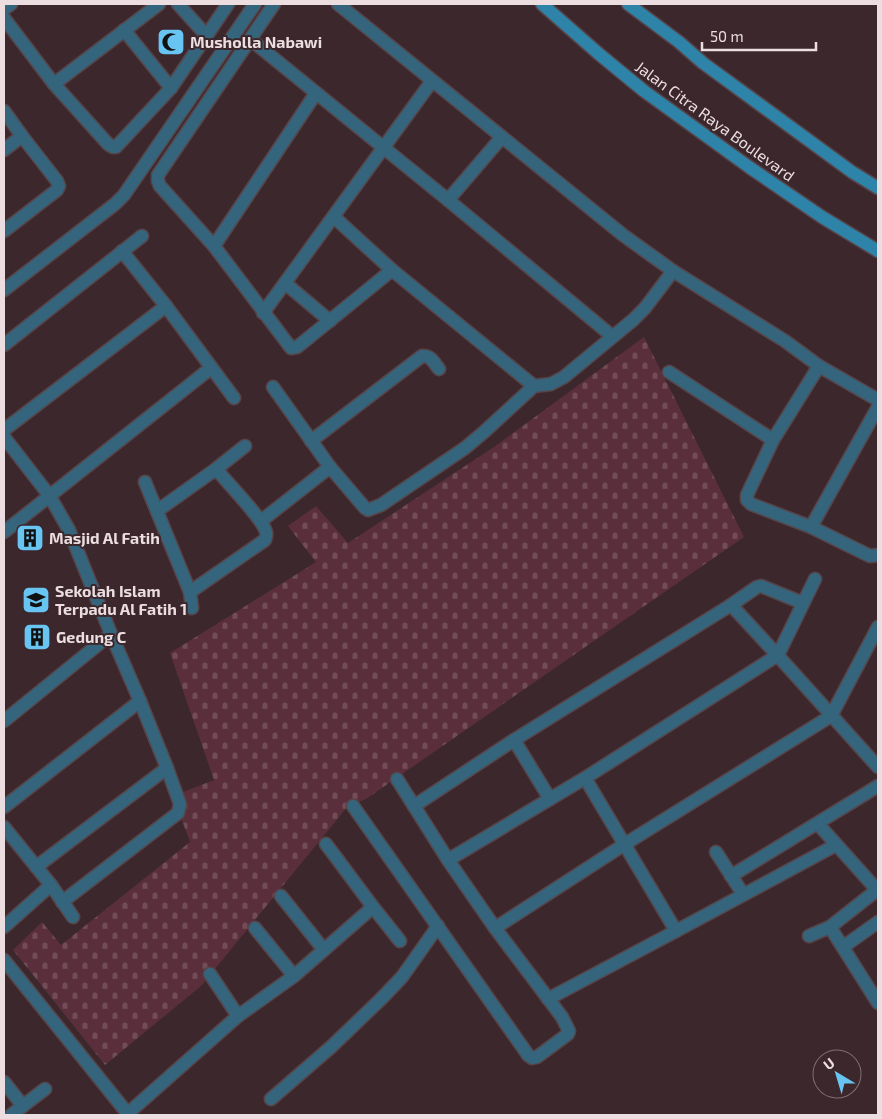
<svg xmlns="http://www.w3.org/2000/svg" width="882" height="1119" font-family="'Exo 2',sans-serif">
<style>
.cemetery{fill:url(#cemetery-stones)}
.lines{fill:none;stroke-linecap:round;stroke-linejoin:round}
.minor-casing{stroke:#574449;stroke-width:15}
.secondary-casing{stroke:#574449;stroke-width:15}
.minor{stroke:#34657c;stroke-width:12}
.secondary{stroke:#2e83a8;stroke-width:12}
.labels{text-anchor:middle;stroke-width:4;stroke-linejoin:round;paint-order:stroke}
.poi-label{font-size:16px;font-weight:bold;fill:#ebdde0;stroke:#3b272c;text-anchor:start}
.street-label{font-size:16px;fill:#ebdde0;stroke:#3b272c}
</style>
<defs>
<pattern id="cemetery-stones" width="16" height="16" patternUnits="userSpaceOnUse" patternTransform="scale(1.25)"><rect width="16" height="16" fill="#5a2f3b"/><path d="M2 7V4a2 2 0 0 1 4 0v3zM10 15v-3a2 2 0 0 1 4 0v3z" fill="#724d57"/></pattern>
</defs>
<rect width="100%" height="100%" fill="#3b272c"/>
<polygon class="cemetery" points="644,337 744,537 366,799 348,806 201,986 105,1065 13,950 42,922 61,945 190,842 173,796 214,780 170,653 316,562 288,526 316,506 348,543 494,447"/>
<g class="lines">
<defs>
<g id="minor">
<polyline points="178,4 206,35"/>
<polyline points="274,4 158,175 158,181 160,186 214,246 291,348 297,347 301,344 392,270"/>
<polyline points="338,4 623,235 673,271 785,341 819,366 878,400"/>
<polyline points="4,9 11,4"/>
<polyline points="4,18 54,84 108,144 113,147 116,147 171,88 228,4"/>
<polyline points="124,30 171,88"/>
<polyline points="250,39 448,200 612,336"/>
<polyline points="54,84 159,4"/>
<polyline points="4,111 22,136 57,181 59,186 57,190 4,231"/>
<polyline points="4,150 22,136"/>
<polyline points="448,200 502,137"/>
<polyline points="334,217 392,270 534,386"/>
<polyline points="214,246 316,93"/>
<polyline points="122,251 166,306 234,398"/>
<polyline points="285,283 330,321"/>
<polyline points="4,290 115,204 124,195 255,4"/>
<polyline points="263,313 432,81"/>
<polyline points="4,345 142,236"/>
<polyline points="819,366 773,440 747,495 747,500 751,504 811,527 870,556 878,555"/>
<polyline points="669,372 773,440"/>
<polyline points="273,387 330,467 365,508 368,510 381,505 465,448 484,432 534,386 551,384 564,377 633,320 645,308 673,271"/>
<polyline points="4,430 166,306"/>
<polyline points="4,437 49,495 69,530 111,634 140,701 167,768 180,804 178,813 62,902"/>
<path d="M311,441L422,356C431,355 434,363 439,369"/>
<polyline points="145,482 190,592 192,608"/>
<polyline points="157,511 216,469 245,446"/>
<polyline points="261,521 330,467"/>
<polyline points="811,527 878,407"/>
<polyline points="4,532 211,368"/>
<path d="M190,592L265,540C266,537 267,535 266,532C263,519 226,481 216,469"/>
<path d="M731,605C781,658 829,713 878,767"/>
<polyline points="4,721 111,634"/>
<polyline points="514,740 550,799"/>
<polyline points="585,778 676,931"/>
<polyline points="353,806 528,1055 532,1058 537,1057 568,1034 569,1031 562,1017 495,928 448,860 397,779"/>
<polyline points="414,806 514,740 731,605 757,587 761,586 803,603"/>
<polyline points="4,807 140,701"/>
<polyline points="818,824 878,891"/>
<polyline points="4,827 51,885 73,917"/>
<polyline points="326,844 373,907 400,941"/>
<polyline points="716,852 743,894"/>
<polyline points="448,860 585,778 778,655 815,579"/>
<polyline points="36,867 167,768"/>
<polyline points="731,876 878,786"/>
<polyline points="281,896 324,950"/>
<polyline points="4,927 51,885"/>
<polyline points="830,927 878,1003"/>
<polyline points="255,928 294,976"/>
<polyline points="495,928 625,844 831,716 878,627"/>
<polyline points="809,936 830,927 877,890"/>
<polyline points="843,947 878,922"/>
<polyline points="4,960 128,1114"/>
<polyline points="210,974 238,1016"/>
<polyline points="548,999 676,931 836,845"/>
<polyline points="4,1082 23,1106"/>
<polyline points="271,1099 331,1047 382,998 402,977 438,926"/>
<polyline points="11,1115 45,1089"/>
<polyline points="126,1115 238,1016 294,976 373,907"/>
</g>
<g id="secondary">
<polyline points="542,4 599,54 644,91 749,167 822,217 878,251"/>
<polyline points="628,4 679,42 703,63 852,172 878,188"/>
</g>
</defs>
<use href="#minor" class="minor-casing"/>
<use href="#secondary" class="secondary-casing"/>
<use href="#minor" class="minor"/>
<use href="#secondary" class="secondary"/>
</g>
<defs>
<symbol id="mosque-square" viewBox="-11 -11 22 22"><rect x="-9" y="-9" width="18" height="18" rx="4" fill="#68c4f0" stroke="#3b272c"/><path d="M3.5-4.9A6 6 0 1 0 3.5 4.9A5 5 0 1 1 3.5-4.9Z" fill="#111"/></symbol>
<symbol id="building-square" viewBox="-11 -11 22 22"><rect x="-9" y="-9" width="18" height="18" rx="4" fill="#68c4f0" stroke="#3b272c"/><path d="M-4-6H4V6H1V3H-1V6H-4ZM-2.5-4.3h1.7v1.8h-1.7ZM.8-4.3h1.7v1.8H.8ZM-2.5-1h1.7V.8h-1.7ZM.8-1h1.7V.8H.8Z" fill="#111"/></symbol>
<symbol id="school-square" viewBox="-11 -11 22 22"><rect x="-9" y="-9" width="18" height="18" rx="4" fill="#68c4f0" stroke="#3b272c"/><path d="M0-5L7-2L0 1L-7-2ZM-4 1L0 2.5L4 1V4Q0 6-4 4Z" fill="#111"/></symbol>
</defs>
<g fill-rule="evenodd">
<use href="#mosque-square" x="155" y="26" width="32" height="32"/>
<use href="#building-square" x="14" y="522" width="32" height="32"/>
<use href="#school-square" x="20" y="584" width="32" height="32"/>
<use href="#building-square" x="21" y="621" width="32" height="32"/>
</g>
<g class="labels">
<g class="poi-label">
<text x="190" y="48">Musholla Nabawi</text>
<text x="49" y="544">Masjid Al Fatih</text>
<text x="55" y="597">Sekolah Islam<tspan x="55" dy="18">Terpadu Al Fatih 1</tspan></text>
<text x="56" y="643">Gedung C</text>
</g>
<g class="street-label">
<text transform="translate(715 121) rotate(36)" y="6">Jalan Citra Raya Boulevard</text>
</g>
</g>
<rect width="882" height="1119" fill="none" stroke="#ebdde0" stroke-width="10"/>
<g transform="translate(837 1074) rotate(322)"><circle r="24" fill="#3b272c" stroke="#817074"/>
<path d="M0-4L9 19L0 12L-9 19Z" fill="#68c4f0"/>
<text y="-8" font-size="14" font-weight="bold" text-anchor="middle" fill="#ebdde0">U</text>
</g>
<path d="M702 42v8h114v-8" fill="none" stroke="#ebdde0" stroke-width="2.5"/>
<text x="710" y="42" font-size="15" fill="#ebdde0" stroke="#3b272c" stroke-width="4" paint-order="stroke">50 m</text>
</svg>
